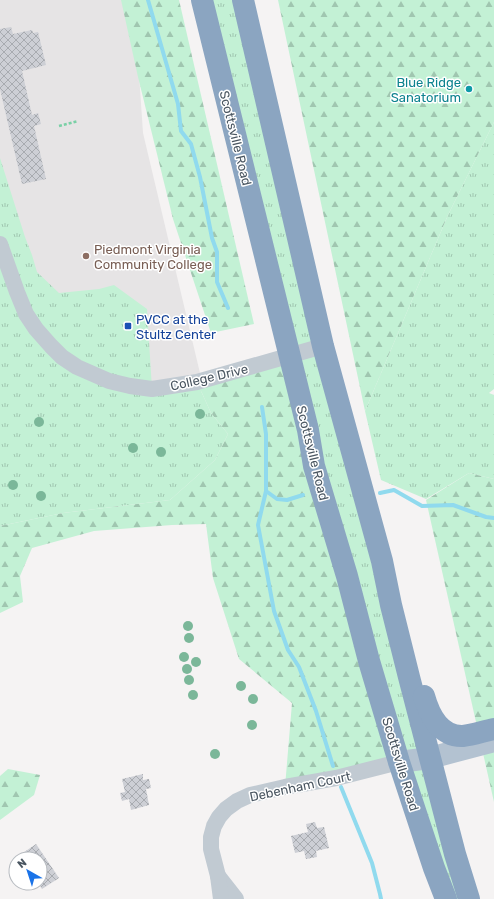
<svg xmlns="http://www.w3.org/2000/svg" width="494" height="899" font-family="Rubik,sans-serif">
<style>
.education{fill:#e6e4e5}
.grass{fill:url(#grass-tufts)}
.forest{fill:url(#forest-firs)}
.lines{fill:none;stroke-linecap:round;stroke-linejoin:round}
.stream{stroke:#90daee;stroke-width:4}
.building{fill:url(#building-cross-hatch)}
.path{stroke:#7ad0a6;stroke-width:2.5;stroke-dasharray:3 2;stroke-linecap:butt}
.street{stroke:#c1cad2;stroke-width:16}
.primary{stroke:#b3c2d1;stroke-width:22}
.highway{stroke:#8ba5c1;stroke-width:22}
.tree{fill:#7bb799}
.culture-dot{fill:#0f9aa8;stroke:#fff;stroke-width:1.5}
.education-dot{fill:#8d6e63;stroke:#fff;stroke-width:1.5}
.transit-dot{fill:#1a4fb4;stroke:#fff;stroke-width:1.5}
.labels{text-anchor:middle;stroke-width:3;stroke-linejoin:round;paint-order:stroke}
.culture-label{font-size:13px;fill:#0d838f;stroke:#fff;text-anchor:end}
.street-label{font-size:13px;fill:#4a5661;stroke:#fff}
.education-label{font-size:13px;fill:#785e54;stroke:#fff;text-anchor:start}
.transit-label{font-size:13px;fill:#164399;stroke:#fff;text-anchor:start}
</style>
<defs>
<pattern id="grass-tufts" width="24" height="20" patternUnits="userSpaceOnUse"><rect width="24" height="20" fill="#c3f1d5"/><path d="M3 7l-1-3M5 7V3M7 7l1-3M15 17l-1-3M17 17v-4M19 17l1-3" fill="none" stroke="#a0c6b0"/></pattern>
<pattern id="forest-firs" width="22" height="20" patternUnits="userSpaceOnUse"><rect width="22" height="20" fill="#c3f1d5"/><path d="M5 1l3.5 6h-7zM16 11l3.5 6h-7z" fill="#a0c6b0"/></pattern>
<pattern id="building-cross-hatch" width="8" height="8" patternUnits="userSpaceOnUse"><rect width="8" height="8" fill="#cdcfd5"/><path d="M0 0l8 8M0 8l8-8" fill="none" stroke="#a8abb0"/></pattern>
</defs>
<rect width="100%" height="100%" fill="#f5f3f3"/>
<polygon class="education" points="0,0 134,0 143,133 204,390 0,529"/>
<g class="grass">
<polygon points="202,0 243,0 469,899 446,899 399,762"/>
<polygon points="494,122 494,389 489,393 494,395 494,479 469,473 426,499 381,480 365,411 448,215"/>
<polygon points="0,158 25,237 32,255 37,272 59,293 99,289 114,285 147,309 152,389 197,382 211,413 228,434 215,460 170,500 63,513 0,526"/>
</g>
<g class="forest">
<polygon points="121,0 179,0 254,324 211,333 173,219 138,77"/>
<polygon points="278,0 494,0 494,122 448,215 365,411"/>
<polygon points="290,356 399,762 285,787 292,703 239,659 213,578 206,524 172,525 94,531 32,548 20,576 23,602 0,613 0,526 63,513 170,500 215,460 228,434 211,413 197,382"/>
<polygon points="469,473 494,479 494,802 426,500"/>
<polygon points="8,769 40,775 34,795 0,820 0,776"/>
</g>
<g class="lines">
<g class="stream">
<polyline points="148,0 178,104 181,131 191,144 200,177 212,238 217,252 217,282 228,308"/>
<polyline points="262,407 266,434 266,491 258,525 274,611 288,650 299,667 316,711 333,766"/>
<polyline points="266,491 277,499 287,500 303,495"/>
<polyline points="380,493 394,490 422,506 453,505 486,517 494,518"/>
<polyline points="341,787 372,863 380,894 381,899"/>
</g>
</g>
<g class="building">
<polygon points="11,27 13,34 32,30 33,33 38,32 46,65 22,71 32,115 38,113 41,124 34,126 46,179 22,184 0,89 0,29"/>
<polygon points="143,774 143,780 149,779 151,788 146,789 149,805 131,810 129,799 122,801 120,793 125,792 122,779"/>
<polygon points="315,822 317,828 324,827 329,848 316,851 317,857 306,859 304,851 295,853 291,836 308,832 306,824"/>
<polygon points="36,844 59,878 42,889 38,883 40,883 40,859 22,859 20,855"/>
</g>
<g class="lines">
<polyline class="path" points="59,126 78,121"/>
<g class="street">
<polyline points="0,244 17,292 26,314 36,329 51,346 62,357 77,367 109,381 130,386 152,389 197,382 323,346"/>
<polyline points="218,876 236,899"/>
<polyline points="221,899 218,876 211,849 211,837 214,826 219,817 226,809 237,801 250,795 285,787 336,778 399,762"/>
</g>
<polyline class="primary" points="399,762 430,758 494,741"/>
<g class="highway">
<polyline points="202,0 308,430 314,466 347,576 369,661 399,762 434,868 446,899"/>
<polyline points="243,0 323,346 382,561 391,605 409,677 455,854 469,899"/>
<path d="M424,696C429,714 440,737 463,736C473,735 484,731 494,729"/>
</g>
</g>
<g class="tree">
<circle cx="200" cy="414" r="5"/>
<circle cx="39" cy="422" r="5"/>
<circle cx="133" cy="448" r="5"/>
<circle cx="161" cy="452" r="5"/>
<circle cx="13" cy="485" r="5"/>
<circle cx="41" cy="496" r="5"/>
<circle cx="188" cy="626" r="5"/>
<circle cx="189" cy="638" r="5"/>
<circle cx="184" cy="657" r="5"/>
<circle cx="196" cy="662" r="5"/>
<circle cx="187" cy="669" r="5"/>
<circle cx="189" cy="680" r="5"/>
<circle cx="241" cy="686" r="5"/>
<circle cx="193" cy="695" r="5"/>
<circle cx="253" cy="699" r="5"/>
<circle cx="252" cy="725" r="5"/>
<circle cx="215" cy="754" r="5"/>
</g>
<circle class="culture-dot" cx="469" cy="89" r="4"/>
<circle class="education-dot" cx="86" cy="256" r="4"/>
<rect class="transit-dot" x="124" y="322" width="8" height="8" rx="2"/>
<g class="labels">
<g class="culture-label">
<text x="461" y="87">Blue Ridge<tspan x="461" dy="15">Sanatorium</tspan></text>
</g>
<g class="street-label">
<text transform="translate(236 138) rotate(76)" y="5">Scottsville Road</text>
<text transform="translate(209 377) rotate(-13)" y="5">College Drive</text>
<text transform="translate(313 453) rotate(76)" y="5">Scottsville Road</text>
<text transform="translate(401 764) rotate(73)" y="5">Scottsville Road</text>
<text transform="translate(300 786) rotate(-12)" y="5">Debenham Court</text>
</g>
<g class="education-label">
<text x="94" y="254">Piedmont Virginia<tspan x="94" dy="15">Community College</tspan></text>
</g>
<g class="transit-label">
<text x="136" y="324">PVCC at the<tspan x="136" dy="15">Stultz Center</tspan></text>
</g>
</g>
<g transform="translate(28 871) rotate(321)"><circle r="19" fill="#ffffff" stroke="#b7bbc0"/>
<path d="M0-3L7 15L0 10L-7 15Z" fill="#1a73e8"/>
<text y="-6" font-size="11" font-weight="bold" text-anchor="middle" fill="#4a5661">N</text>
</g>
</svg>
